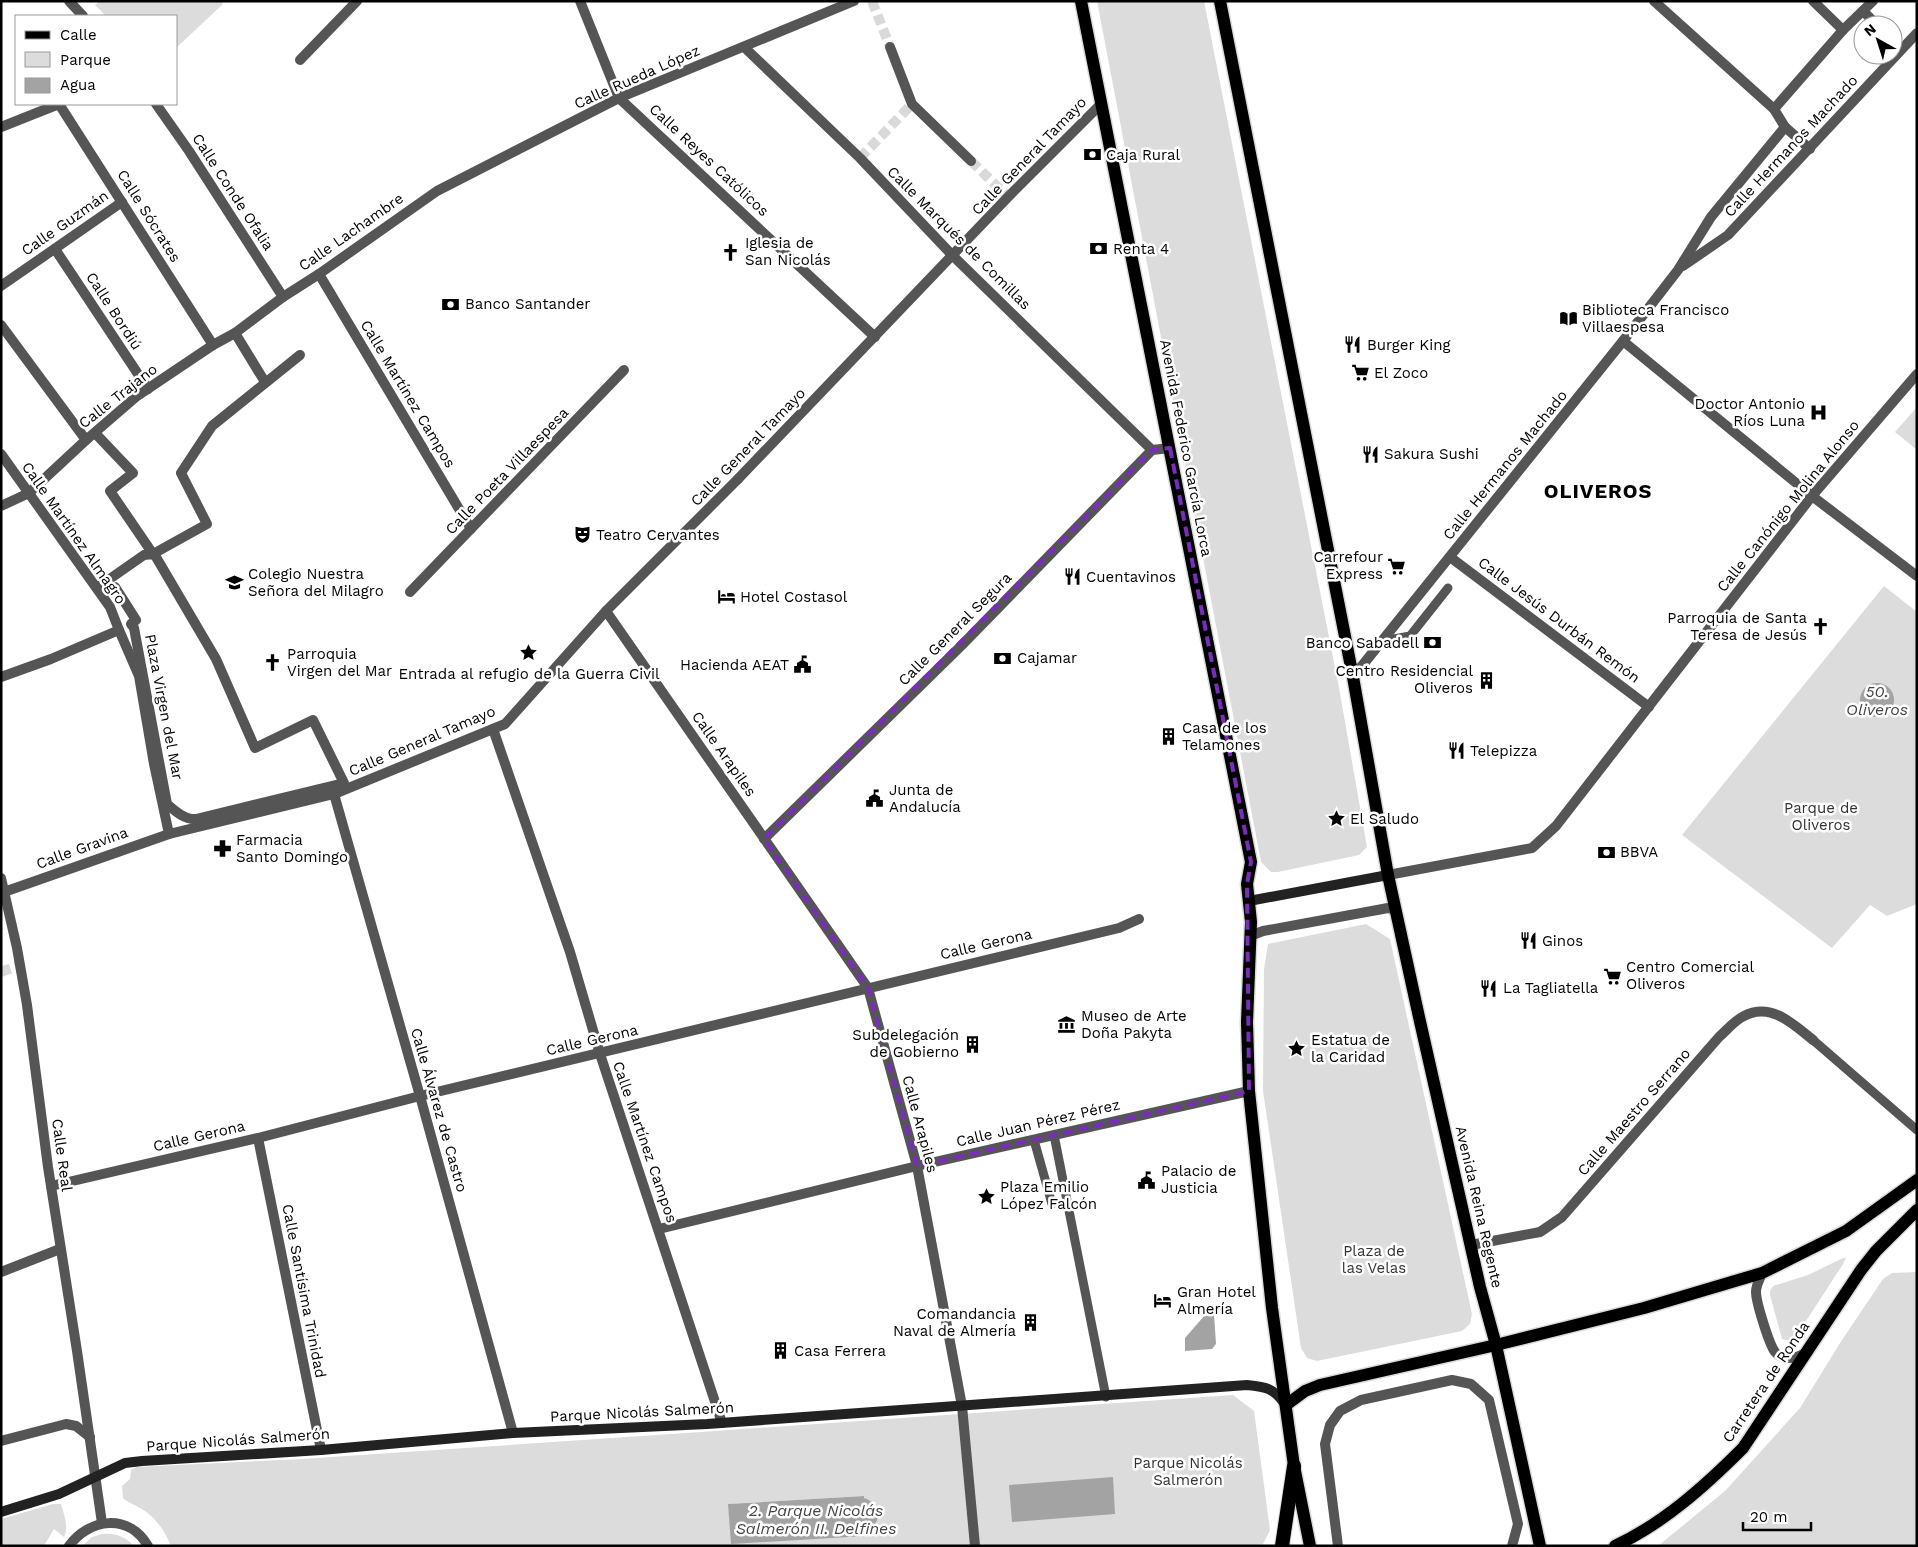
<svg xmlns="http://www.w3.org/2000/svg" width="1918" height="1547" font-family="'Work Sans',sans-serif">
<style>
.green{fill:#dcdcdc;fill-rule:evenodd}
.water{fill:#a3a3a3}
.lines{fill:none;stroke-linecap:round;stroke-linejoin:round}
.pedestrian-tunnel{stroke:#d9d9d9;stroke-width:10;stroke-dasharray:10 5;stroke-linecap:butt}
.primary-casing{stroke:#dbdbdb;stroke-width:15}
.trunk-casing{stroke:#dbdbdb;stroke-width:16}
.service{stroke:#555;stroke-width:9}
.pedestrian{stroke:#555;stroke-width:10}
.minor{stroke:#555;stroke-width:10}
.tertiary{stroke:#555;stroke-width:10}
.secondary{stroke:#222;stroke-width:10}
.primary{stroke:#000;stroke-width:12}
.trunk{stroke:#000;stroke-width:14}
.marked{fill:none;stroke:#7b2cbf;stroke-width:4;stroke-dasharray:10 6;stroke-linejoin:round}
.labels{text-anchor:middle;stroke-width:5;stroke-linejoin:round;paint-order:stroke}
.street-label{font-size:15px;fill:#000;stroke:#fff}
.poi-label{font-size:15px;fill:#000;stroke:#fff;text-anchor:start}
.park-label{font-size:15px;fill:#333;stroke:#fff}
.water-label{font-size:16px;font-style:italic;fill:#444;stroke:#fff}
.district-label{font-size:20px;font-weight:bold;letter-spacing:1px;fill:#000;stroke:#fff}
</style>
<rect width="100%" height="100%" fill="#fff"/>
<g class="green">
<polygon points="100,1 221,1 223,4 176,48 176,16 106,16 95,5"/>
<polygon points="1097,1 1204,1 1339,688 1367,847 1359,855 1278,872 1271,872 1261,862"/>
<polygon points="1917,407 1917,450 1895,432"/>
<polygon points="1884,586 1917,612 1917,904 1887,916 1870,905 1832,948 1682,835"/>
<polygon points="1366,924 1390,939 1472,1314 1470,1324 1462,1331 1317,1361 1307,1358 1301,1348 1263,1091 1264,969 1268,944"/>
<polygon points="1843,1258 1846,1258 1843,1264 1795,1338 1791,1341 1782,1339 1770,1295 1770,1291 1773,1286 1808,1275"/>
<polygon points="1917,1272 1917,1546 1658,1546 1725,1491 1800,1408 1840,1343 1883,1279 1892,1273"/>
<path d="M1233,1395L1254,1411L1270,1530L1262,1546H171C164,1530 156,1517 140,1508C134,1504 128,1503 123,1498L122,1486L130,1479L131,1470L136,1467L302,1459L701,1432ZM863,1496L864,1498C868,1501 875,1504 877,1508C883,1518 873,1528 865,1531L728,1504Z"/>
<path d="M53,1504H61C64,1514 69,1527 64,1537L54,1529L44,1546H1V1519Z"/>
<path d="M102,1534C114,1533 125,1536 134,1546H82L92,1537Z"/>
</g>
<g class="water">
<circle cx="1877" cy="700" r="17"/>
<polygon points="1214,1314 1216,1344 1212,1349 1185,1351 1185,1338 1205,1315"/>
<polygon points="1113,1477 1115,1514 1012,1522 1009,1485"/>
<path d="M864,1496V1498C883,1504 883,1524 865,1531V1536L731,1544L728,1504Z"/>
</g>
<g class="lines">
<g class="pedestrian-tunnel">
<polyline points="872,1 890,47"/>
<polyline points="860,158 912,104"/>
<polyline points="971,161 1008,197"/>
<polyline points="1,972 20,965"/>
</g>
<defs>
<g id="primary">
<polyline points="1081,1 1251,862 1247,884 1251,922 1247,1022 1249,1091 1272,1308 1294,1466 1310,1546"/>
<polyline points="1220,1 1353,677 1388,875 1419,1017 1480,1287 1496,1345 1540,1546"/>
<polyline points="1286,1405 1305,1391 1320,1385 1496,1345 1644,1308 1762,1273 1846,1231 1917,1180"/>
<path d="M1615,1546C1664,1523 1705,1486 1743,1448L1861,1270L1876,1251L1917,1210"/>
</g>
<polyline id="trunk" points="1282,1546 1294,1466"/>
</defs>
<use href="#primary" class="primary-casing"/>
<use href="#trunk" class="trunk-casing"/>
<g class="service">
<polyline points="1383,641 1410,636 1448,588"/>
<polyline points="1813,1040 1917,1130"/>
<polyline points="1054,1135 1106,1397"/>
<polyline points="1034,1140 1052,1204"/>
</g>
<g class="pedestrian">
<polyline points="580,1 619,98"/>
<polyline points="1813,1 1843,30"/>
<polyline points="890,47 912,104 971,161"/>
<polyline points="300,60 357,1"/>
<polyline points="59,104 213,345"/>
<polyline points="1,127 59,104"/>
<polyline points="55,249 148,389"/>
<polyline points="319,274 471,529"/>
<polyline points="1,286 122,202"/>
<polyline points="1,325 86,440"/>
<polyline points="235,333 265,382"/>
<polyline points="95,433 133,473 110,491 153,554 207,524 181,473 212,426 300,355"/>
<polyline points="1,454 110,607 119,630"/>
<polyline points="1,506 29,493 86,440 137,396 213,345 235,333 283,297"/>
<path d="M153,554L156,557L216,659L255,748L313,720L344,783L196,819C185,820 175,811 167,804L134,628L131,624L136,620L115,587L108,591L101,585L144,555Z"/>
<polyline points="410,592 624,370"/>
<path d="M1471,1245L1540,1232L1562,1217L1719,1037C1727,1030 1735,1020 1744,1016C1771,1002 1793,1024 1813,1040"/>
<polyline points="1338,1546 1325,1444 1330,1425 1340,1411 1361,1400 1452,1380 1471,1384 1489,1400 1518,1524 1512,1546"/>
</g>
<g class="minor">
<polyline points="69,1 83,16"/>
<polyline points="1654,1 1774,109"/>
<polyline points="1863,11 1877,25"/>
<polyline points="744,47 860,158 953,256 1152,450"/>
<polyline points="619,98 875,337"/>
<polyline points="156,104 189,151 283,297 319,274 437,191 619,98 854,1"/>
<polyline points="1785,127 1810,149"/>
<polyline points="1683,266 1728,235 1917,33"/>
<polyline points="1623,341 1812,496"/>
<polyline points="738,479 1008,197 1101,104"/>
<polyline points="1450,557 1649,707"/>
<polyline points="606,611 868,988 917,1166 962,1406 975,1546"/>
<polyline points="1,677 51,659 119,630 139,676 154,764 169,834"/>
<polyline points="1353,677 1623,341 1678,270 1711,217 1785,127 1774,109 1843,30 1873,1"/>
<polyline points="493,729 570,952 600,1054 722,1423"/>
<polyline points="334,794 420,1096 513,1433"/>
<polyline points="764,839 961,646 1152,450 1170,448"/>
<polyline points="1250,936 1263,931 1388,908 1396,910"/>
<polyline points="258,1138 321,1450"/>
<polyline points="659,1229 917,1166 1249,1091"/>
<polyline points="1,1272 60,1249"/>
<path d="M1762,1273C1760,1279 1756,1285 1756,1292C1756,1302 1769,1344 1775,1352C1783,1362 1795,1358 1804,1354"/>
</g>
<g class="tertiary">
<polyline points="1812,496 1917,576"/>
<polyline points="1388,875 1532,848 1556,826 1812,496 1917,374"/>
<polyline points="1,878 17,948 27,1005 48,1167 77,1351 102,1523"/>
<polyline points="4,892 169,834 334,794 505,724 606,611 738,479"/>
<polyline points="51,1186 258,1138 420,1096 1119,928 1139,919"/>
<polyline points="1,1441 66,1424 76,1426 90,1437"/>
<path d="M69,1546C89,1518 129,1513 148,1546"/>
</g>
<g class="secondary">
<polyline points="1249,901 1388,875"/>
<path d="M1,1512L59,1494L125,1463L142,1461L321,1450L513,1433L707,1424L1247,1385C1267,1387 1273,1388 1285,1404"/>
</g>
<use href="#primary" class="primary"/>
<use href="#trunk" class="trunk"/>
</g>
<path class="marked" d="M1170,448L1251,862L1247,884L1249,1091L917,1166L868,988L764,839L1152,450Z"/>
<defs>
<symbol id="bank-bare" viewBox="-9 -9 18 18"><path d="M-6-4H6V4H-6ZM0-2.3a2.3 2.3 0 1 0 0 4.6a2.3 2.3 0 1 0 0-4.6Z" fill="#000" stroke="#fff" stroke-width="2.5" paint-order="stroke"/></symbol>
<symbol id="church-bare" viewBox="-9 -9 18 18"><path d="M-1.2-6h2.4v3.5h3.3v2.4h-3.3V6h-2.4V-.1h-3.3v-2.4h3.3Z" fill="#000" stroke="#fff" stroke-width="2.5" paint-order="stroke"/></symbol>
<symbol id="library-bare" viewBox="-9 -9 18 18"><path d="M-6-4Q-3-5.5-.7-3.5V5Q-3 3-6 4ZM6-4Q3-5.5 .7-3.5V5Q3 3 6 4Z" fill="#000" stroke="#fff" stroke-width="2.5" paint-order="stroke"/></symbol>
<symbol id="restaurant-bare" viewBox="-9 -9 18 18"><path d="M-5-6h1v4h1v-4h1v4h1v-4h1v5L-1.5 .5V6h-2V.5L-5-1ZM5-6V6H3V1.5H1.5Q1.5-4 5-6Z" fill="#000" stroke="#fff" stroke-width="2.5" paint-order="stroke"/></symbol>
<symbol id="supermarket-bare" viewBox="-9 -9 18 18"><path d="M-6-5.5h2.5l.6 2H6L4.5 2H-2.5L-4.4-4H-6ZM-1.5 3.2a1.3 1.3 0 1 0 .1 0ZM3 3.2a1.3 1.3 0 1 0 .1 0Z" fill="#000" stroke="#fff" stroke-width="2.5" paint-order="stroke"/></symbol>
<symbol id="hospital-bare" viewBox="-9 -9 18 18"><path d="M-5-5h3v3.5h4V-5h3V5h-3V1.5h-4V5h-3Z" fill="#000" stroke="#fff" stroke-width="2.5" paint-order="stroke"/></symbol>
<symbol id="theatre-bare" viewBox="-9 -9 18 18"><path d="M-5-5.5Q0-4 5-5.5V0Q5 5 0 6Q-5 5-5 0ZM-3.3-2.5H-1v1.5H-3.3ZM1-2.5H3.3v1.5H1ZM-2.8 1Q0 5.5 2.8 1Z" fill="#000" stroke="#fff" stroke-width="2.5" paint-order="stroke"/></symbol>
<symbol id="school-bare" viewBox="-9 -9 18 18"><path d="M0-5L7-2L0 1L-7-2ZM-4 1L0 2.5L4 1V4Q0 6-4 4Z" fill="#000" stroke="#fff" stroke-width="2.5" paint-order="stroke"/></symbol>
<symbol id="hotel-bare" viewBox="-9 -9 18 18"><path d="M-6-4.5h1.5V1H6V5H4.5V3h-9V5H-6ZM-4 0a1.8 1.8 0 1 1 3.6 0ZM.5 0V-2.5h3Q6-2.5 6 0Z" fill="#000" stroke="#fff" stroke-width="2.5" paint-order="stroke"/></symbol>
<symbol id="sight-bare" viewBox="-9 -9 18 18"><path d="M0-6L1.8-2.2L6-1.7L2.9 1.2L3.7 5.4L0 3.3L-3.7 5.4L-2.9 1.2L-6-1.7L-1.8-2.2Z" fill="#000" stroke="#fff" stroke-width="2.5" paint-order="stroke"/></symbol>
<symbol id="civic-bare" viewBox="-9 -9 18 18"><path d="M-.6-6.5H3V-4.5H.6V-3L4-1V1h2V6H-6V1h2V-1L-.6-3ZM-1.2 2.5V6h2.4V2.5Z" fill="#000" stroke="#fff" stroke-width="2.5" paint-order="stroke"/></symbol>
<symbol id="building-bare" viewBox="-9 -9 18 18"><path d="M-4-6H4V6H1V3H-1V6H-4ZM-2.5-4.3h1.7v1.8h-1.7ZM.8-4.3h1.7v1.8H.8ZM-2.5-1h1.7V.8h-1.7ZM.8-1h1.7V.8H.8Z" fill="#000" stroke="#fff" stroke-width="2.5" paint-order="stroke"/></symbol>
<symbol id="pharmacy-bare" viewBox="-9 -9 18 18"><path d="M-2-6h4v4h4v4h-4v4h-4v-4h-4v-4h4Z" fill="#000" stroke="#fff" stroke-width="2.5" paint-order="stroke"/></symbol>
<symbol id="museum-bare" viewBox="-9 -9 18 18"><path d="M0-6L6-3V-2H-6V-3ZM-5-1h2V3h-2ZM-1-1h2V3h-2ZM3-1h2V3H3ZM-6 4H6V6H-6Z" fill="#000" stroke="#fff" stroke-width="2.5" paint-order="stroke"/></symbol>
</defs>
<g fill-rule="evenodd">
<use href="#bank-bare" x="1080" y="142" width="25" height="25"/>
<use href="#bank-bare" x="1086" y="236" width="25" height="25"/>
<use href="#church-bare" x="718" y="240" width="25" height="25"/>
<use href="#bank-bare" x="438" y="292" width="25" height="25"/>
<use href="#library-bare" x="1556" y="306" width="25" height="25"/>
<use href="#restaurant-bare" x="1340" y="332" width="25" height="25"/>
<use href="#supermarket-bare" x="1348" y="360" width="25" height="25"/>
<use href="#hospital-bare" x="1806" y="400" width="25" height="25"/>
<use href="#restaurant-bare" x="1358" y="442" width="25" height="25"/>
<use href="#theatre-bare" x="570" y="522" width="25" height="25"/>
<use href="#supermarket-bare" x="1384" y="554" width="25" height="25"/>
<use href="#restaurant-bare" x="1060" y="564" width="25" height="25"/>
<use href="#school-bare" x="222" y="570" width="25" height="25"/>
<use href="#hotel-bare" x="714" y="584" width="25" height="25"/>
<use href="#church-bare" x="1808" y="614" width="25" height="25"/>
<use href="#bank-bare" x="1420" y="630" width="25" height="25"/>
<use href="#sight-bare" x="516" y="640" width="25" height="25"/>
<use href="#bank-bare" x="990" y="646" width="25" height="25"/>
<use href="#church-bare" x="260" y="650" width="25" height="25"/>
<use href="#civic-bare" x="790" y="652" width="25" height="25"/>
<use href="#building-bare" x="1474" y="668" width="25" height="25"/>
<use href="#building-bare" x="1156" y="724" width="25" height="25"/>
<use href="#restaurant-bare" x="1444" y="738" width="25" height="25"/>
<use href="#civic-bare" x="862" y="786" width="25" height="25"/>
<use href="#sight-bare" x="1324" y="806" width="25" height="25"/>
<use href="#pharmacy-bare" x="210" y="836" width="25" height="25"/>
<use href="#bank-bare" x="1594" y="840" width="25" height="25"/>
<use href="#restaurant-bare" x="1516" y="928" width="25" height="25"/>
<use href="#supermarket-bare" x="1600" y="964" width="25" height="25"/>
<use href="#restaurant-bare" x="1476" y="976" width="25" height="25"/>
<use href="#museum-bare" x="1054" y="1012" width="25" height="25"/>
<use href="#building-bare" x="960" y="1032" width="25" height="25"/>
<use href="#sight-bare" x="1284" y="1036" width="25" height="25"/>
<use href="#civic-bare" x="1134" y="1168" width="25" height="25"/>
<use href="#sight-bare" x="974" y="1184" width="25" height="25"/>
<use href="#hotel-bare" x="1150" y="1288" width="25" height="25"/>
<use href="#building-bare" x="1018" y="1310" width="25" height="25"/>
<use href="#building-bare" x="768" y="1338" width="25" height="25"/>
</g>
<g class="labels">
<g class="street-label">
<text transform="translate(637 77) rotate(-24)" y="5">Calle Rueda López</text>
<text transform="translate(1791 146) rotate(-47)" y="5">Calle Hermanos Machado</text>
<text transform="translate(1029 156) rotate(-46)" y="5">Calle General Tamayo</text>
<text transform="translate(709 160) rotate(43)" y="5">Calle Reyes Católicos</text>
<text transform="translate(233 192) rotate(57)" y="5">Calle Conde Ofalia</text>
<text transform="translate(149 216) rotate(58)" y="5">Calle Sócrates</text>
<text transform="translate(65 223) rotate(-35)" y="5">Calle Guzmán</text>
<text transform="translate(351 232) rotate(-35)" y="5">Calle Lachambre</text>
<text transform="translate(959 238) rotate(45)" y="5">Calle Marqués de Comillas</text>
<text transform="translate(114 311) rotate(57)" y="5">Calle Bordiú</text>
<text transform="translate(408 394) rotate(59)" y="5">Calle Martínez Campos</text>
<text transform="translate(118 396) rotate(-38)" y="5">Calle Trajano</text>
<text transform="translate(748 447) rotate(-46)" y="5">Calle General Tamayo</text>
<text transform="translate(1186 448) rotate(79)" y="5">Avenida Federico García Lorca</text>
<text transform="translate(1505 465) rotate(-51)" y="5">Calle Hermanos Machado</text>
<text transform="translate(507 471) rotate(-46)" y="5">Calle Poeta Villaespesa</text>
<text transform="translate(1788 506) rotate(-51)" y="5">Calle Canónigo Molina Alonso</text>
<text transform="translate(74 533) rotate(55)" y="5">Calle Martínez Almagro</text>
<text transform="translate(1559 620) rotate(37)" y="5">Calle Jesús Durbán Remón</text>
<text transform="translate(955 629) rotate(-45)" y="5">Calle General Segura</text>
<text transform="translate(164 707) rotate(79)" y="5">Plaza Virgen del Mar</text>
<text transform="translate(422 741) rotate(-23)" y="5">Calle General Tamayo</text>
<text transform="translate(724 754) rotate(55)" y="5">Calle Arapiles</text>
<text transform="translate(82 848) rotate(-20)" y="5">Calle Gravina</text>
<text transform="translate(986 944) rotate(-13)" y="5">Calle Gerona</text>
<text transform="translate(592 1040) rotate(-13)" y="5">Calle Gerona</text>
<text transform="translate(439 1110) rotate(74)" y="5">Calle Álvarez de Castro</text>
<text transform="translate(1634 1112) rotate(-49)" y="5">Calle Maestro Serrano</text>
<text transform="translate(1038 1123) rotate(-13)" y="5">Calle Juan Pérez Pérez</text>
<text transform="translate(920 1124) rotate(75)" y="5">Calle Arapiles</text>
<text transform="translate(199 1136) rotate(-13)" y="5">Calle Gerona</text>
<text transform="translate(645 1142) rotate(71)" y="5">Calle Martínez Campos</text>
<text transform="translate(62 1155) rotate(82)" y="5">Calle Real</text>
<text transform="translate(1479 1207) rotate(77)" y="5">Avenida Reina Regente</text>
<text transform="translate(304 1291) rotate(79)" y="5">Calle Santísima Trinidad</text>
<text transform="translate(1766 1382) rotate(-56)" y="5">Carretera de Ronda</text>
<text transform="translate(642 1412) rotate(-3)" y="5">Parque Nicolás Salmerón</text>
<text transform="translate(238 1440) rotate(-4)" y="5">Parque Nicolás Salmerón</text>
</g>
<g class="poi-label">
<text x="1106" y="160">Caja Rural</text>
<text x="745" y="248">Iglesia de<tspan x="745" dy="17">San Nicolás</tspan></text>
<text x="1113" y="254">Renta 4</text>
<text x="465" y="309">Banco Santander</text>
<text x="1582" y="315">Biblioteca Francisco<tspan x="1582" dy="17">Villaespesa</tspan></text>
<text x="1367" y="350">Burger King</text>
<text x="1374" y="378">El Zoco</text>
<text x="1805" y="409" text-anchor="end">Doctor Antonio<tspan x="1805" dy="17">Ríos Luna</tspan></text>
<text x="1384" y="459">Sakura Sushi</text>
<text x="596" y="540">Teatro Cervantes</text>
<text x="1383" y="562" text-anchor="end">Carrefour<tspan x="1383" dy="17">Express</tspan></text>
<text x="248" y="579">Colegio Nuestra<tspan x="248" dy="17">Señora del Milagro</tspan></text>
<text x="1086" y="582">Cuentavinos</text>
<text x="740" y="602">Hotel Costasol</text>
<text x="1807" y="623" text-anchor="end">Parroquia de Santa<tspan x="1807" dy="17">Teresa de Jesús</tspan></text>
<text x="1419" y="648" text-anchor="end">Banco Sabadell</text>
<text x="287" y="659">Parroquia<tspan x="287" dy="17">Virgen del Mar</tspan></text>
<text x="1017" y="663">Cajamar</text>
<text x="789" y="670" text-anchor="end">Hacienda AEAT</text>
<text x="1473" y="676" text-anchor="end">Centro Residencial<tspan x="1473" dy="17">Oliveros</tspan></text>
<text x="529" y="679" text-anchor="middle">Entrada al refugio de la Guerra Civil</text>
<text x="1182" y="733">Casa de los<tspan x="1182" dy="17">Telamones</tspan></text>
<text x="1470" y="756">Telepizza</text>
<text x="889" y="795">Junta de<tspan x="889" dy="17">Andalucía</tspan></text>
<text x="1350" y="824">El Saludo</text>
<text x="236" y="845">Farmacia<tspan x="236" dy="17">Santo Domingo</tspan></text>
<text x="1620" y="857">BBVA</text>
<text x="1542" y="946">Ginos</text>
<text x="1626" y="972">Centro Comercial<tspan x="1626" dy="17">Oliveros</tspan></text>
<text x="1503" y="993">La Tagliatella</text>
<text x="1081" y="1021">Museo de Arte<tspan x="1081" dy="17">Doña Pakyta</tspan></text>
<text x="959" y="1040" text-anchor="end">Subdelegación<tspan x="959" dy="17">de Gobierno</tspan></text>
<text x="1311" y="1045">Estatua de<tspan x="1311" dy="17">la Caridad</tspan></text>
<text x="1161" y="1176">Palacio de<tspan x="1161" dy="17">Justicia</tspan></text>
<text x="1000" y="1192">Plaza Emilio<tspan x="1000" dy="17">López Falcón</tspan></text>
<text x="1177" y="1297">Gran Hotel<tspan x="1177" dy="17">Almería</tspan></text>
<text x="1016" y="1319" text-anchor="end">Comandancia<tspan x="1016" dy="17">Naval de Almería</tspan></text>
<text x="794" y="1356">Casa Ferrera</text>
</g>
<g class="park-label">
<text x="1821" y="813">Parque de<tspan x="1821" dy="17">Oliveros</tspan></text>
<text x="1374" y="1256">Plaza de<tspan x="1374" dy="17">las Velas</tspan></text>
<text x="1188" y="1468">Parque Nicolás<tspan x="1188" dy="17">Salmerón</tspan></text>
</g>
<g class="water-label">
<text x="1877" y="697">50.<tspan x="1877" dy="18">Oliveros</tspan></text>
<text x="816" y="1516">2. Parque Nicolás<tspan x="816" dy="18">Salmerón II. Delfines</tspan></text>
</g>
<g class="district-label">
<text x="1598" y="498">OLIVEROS</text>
</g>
</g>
<rect width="1918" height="1547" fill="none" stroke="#000000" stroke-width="5"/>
<rect x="15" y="15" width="162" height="90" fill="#ffffff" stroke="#999999"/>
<rect x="25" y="31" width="25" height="8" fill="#000000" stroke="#999999"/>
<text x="60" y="40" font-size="15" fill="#000000">Calle</text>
<rect x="25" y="52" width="25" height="15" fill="#dcdcdc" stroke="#999999"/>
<text x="60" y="65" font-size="15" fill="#000000">Parque</text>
<rect x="25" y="78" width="25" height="15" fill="#a3a3a3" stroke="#999999"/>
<text x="60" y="90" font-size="15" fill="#000000">Agua</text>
<g transform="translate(1878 40) rotate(321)"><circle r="24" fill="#ffffff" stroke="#999999"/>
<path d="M0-4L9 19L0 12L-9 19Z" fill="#000000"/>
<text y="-8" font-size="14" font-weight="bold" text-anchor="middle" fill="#000000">N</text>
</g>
<path d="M1743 1522v8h68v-8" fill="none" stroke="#000000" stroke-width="2.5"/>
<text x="1750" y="1522" font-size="15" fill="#000000" stroke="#ffffff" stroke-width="4" paint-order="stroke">20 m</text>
</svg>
